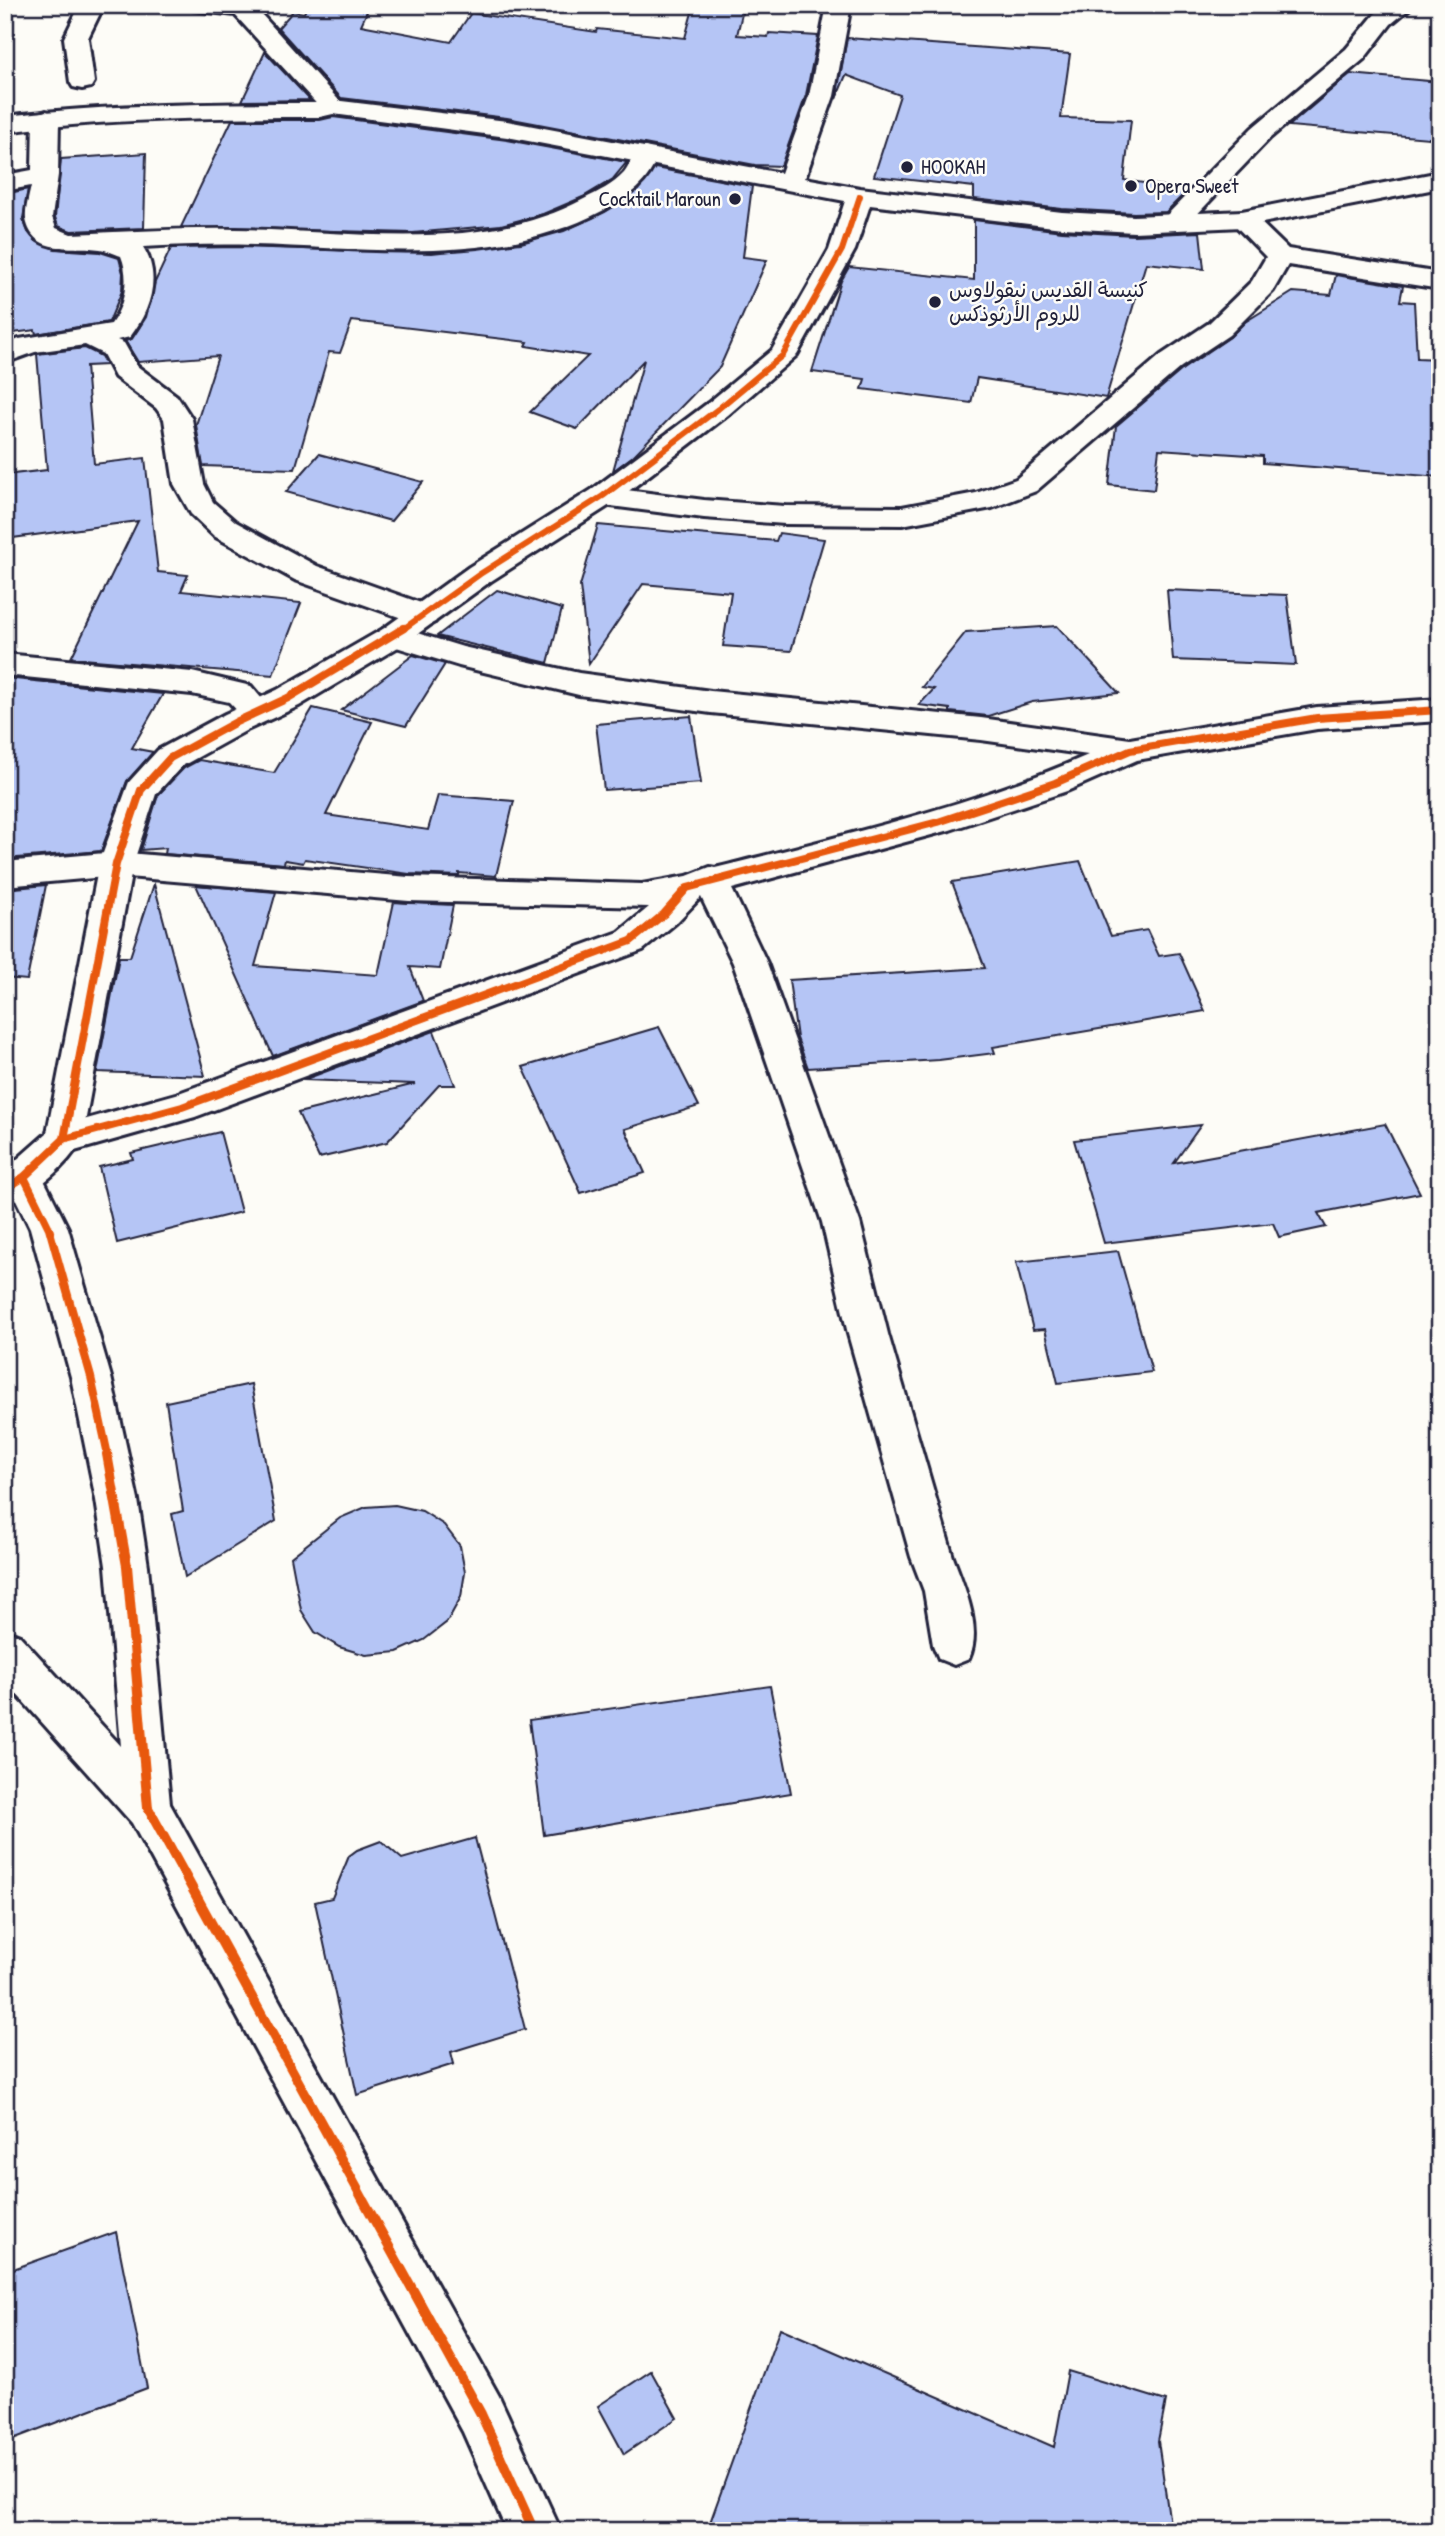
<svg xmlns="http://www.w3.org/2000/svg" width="1445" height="2536" font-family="'Patrick Hand','Playpen Sans Arabic',sans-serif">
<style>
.building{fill:#b5c5f5;stroke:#22223b;stroke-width:2}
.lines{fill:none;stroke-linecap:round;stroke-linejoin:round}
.street-casing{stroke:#22223b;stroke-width:6}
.secondary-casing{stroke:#22223b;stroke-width:6}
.street{fill:#fdfcf7;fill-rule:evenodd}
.secondary{fill:#fdfcf7;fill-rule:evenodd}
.cycleway-far2-casing{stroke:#fdfcf7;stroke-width:10}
.cycleway-far1-casing{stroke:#fdfcf7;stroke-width:12}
.cycleway-casing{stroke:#fdfcf7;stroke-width:15}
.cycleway-far2{stroke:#e8590c;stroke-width:6}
.cycleway-far1{stroke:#e8590c;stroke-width:8}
.cycleway{stroke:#e8590c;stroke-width:10}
.poi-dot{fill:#22223b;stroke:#fdfcf7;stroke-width:2.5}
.labels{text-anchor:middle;stroke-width:5;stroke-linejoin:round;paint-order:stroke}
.far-poi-label{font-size:21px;fill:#22223b;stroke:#fdfcf7;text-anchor:start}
</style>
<rect width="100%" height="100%" fill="#fdfcf7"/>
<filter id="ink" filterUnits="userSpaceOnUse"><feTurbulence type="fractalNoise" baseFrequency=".0143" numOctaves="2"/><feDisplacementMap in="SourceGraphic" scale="14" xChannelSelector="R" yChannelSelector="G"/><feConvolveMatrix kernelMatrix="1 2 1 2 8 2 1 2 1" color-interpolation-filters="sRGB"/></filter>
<g filter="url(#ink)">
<g class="building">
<polygon points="308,5 370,5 361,25 451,42 471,13 596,32 597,29 685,38 694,5 744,5 737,35 768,37 769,33 818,36 806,95 781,166 755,165 507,118 341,98 278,28 293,11 304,13"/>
<polygon points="847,38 1070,54 1061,118 1131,120 1124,180 1188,190 1166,212 1134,213 1062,209 974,199 974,187 874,176 900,95 846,75 836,99"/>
<polygon points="265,52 310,100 242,101"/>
<polygon points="1350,74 1440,82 1440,139 1289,126"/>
<polygon points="333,117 507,140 627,162 613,179 583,197 543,214 501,225 413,233 181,227 232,120 320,120"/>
<polygon points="146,153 144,228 71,231 58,226 55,217 61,159"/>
<polygon points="655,168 752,186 743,257 767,260 720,367 633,456 613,471 644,360 577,429 530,412 588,356 526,346 528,342 352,321 340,353 329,352 295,469 203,466 196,425 218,356 138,362 125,341 132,339 146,317 155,282 171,248 240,247 432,253 521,243 564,231 605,212 638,190"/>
<polygon points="28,189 23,219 28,232 36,241 55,249 100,252 119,258 123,273 122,291 109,322 36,334 35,330 5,334 5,194"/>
<polygon points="974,220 1062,231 1134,235 1200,232 1204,269 1146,263 1106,398 977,378 971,403 862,389 865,379 812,372 841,281 849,267 974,280"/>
<polygon points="1336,275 1403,286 1400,301 1414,302 1417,358 1440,359 1440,477 1263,463 1263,456 1159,449 1154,490 1109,485 1116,426 1183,369 1230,337 1245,322 1293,292 1331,295"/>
<polygon points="85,348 101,356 106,365 86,366 94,464 145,458 158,572 188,575 181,591 301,603 273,675 71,658 138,521 5,539 5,475 47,470 37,354"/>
<polygon points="319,454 423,482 391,521 286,492"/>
<polygon points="598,525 776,541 779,533 824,539 791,651 723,646 731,592 643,584 589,664 580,586"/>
<polygon points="497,590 562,609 548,663 437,636"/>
<polygon points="1167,590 1287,595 1296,665 1173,660"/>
<polygon points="1057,626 1119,693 1032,702 988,716 950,712 950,709 919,705 934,689 922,687 966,632"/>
<polygon points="413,655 445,664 406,726 341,710"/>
<polygon points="5,678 163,694 132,748 153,752 127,781 101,851 5,859"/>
<polygon points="313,708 372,722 326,815 428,830 438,795 514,801 496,876 459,873 459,876 409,874 305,859 303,863 285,860 284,864 165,854 166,848 141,850 158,795 184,768 199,760 274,773"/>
<polygon points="691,716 701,783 604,790 596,724"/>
<polygon points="1080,861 1111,936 1147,930 1159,956 1179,953 1205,1011 993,1047 995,1053 939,1060 808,1068 797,1038 789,980 985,968 952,882"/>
<polygon points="154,884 205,1076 97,1072 119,957 130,957"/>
<polygon points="46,885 27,980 5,978 5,889"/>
<polygon points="196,885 276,892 255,966 378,975 394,902 453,905 440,969 410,967 423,1001 273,1056"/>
<polygon points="659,1027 699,1106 625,1129 645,1173 581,1193 523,1067"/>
<polygon points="434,1031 455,1085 439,1085 387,1142 319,1158 298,1113 415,1084 303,1080"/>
<polygon points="1385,1124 1420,1193 1318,1213 1326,1227 1279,1237 1273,1223 1104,1243 1074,1140 1201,1125 1174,1163"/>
<polygon points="220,1132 241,1212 117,1243 99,1167 133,1159 131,1153"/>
<polygon points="1118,1251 1152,1372 1058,1383 1045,1329 1033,1330 1016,1262"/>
<polygon points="251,1384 276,1521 185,1577 172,1514 183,1511 166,1402"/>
<polygon points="395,1505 422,1511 444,1525 460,1546 465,1572 461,1597 447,1622 424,1640 397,1652 366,1655 339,1647 315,1632 301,1610 291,1557 340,1518 366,1507"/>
<polygon points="770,1686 791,1793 544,1835 529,1720"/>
<polygon points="475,1838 525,2029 451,2052 454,2064 357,2095 315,1902 332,1898 349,1856 357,1850 381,1841 402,1859"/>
<polygon points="116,2232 147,2388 5,2442 5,2272"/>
<polygon points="780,2328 1054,2447 1068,2371 1166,2401 1158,2441 1171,2531 707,2531"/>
<polygon points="651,2371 677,2418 624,2454 598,2406"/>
</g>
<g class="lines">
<defs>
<g id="street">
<polygon points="80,5 104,5 88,38 94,82 91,87 82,89 73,87 70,82 64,38"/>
<polygon points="189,5 253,5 345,107 342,112 333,114 324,112 235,15 193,10"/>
<polygon points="1386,5 1414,5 1391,24 1364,59 1270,138 1185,227 1176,229 1167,227 1163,221 1167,215 1252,128 1346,49 1375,14"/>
<path d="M46,111L55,114L59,119L58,175L52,217L56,228L71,234C126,232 180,228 235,229C350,230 479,255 584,199C598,192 613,185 624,173C630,166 631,157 636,150L645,147L654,150L658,155C649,183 628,197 604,210C497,267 370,248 254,245C217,244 180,245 143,247C162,276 150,311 130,337L117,340L124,343L137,366L177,396L192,419L204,484L213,502L236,522L317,566L435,608L439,615L435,622L424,625L413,622L295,580L214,536L191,514L174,484L164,419L156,408L115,377L103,354L85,345L35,352L5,363V345L19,339L111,324C125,305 130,278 121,256C115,254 107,250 100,249C74,245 33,257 26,219C25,209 29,196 31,186L5,191V175L32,170L33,119L37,114Z"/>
<polygon points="1242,211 1251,213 1288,249 1440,273 1440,289 1288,265 1273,291 1229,335 1181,367 1036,491 992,508 902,525 785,524 704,518 603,505 593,503 588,496 593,489 603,487 704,500 785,506 902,507 976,493 1016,479 1161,355 1209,323 1252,281 1266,257 1229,219 1233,213"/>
<path d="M394,626L463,647L579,673L711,691L981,718L1130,739L1317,707L1440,699V721L1317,729L1137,760L1067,791L950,830L732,889L767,963L860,1222L888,1334L953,1557C964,1586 983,1629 969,1659L954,1665L939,1659L933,1645L924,1591L911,1557L848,1334L822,1222L733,963L701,897L676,923L643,950L195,1117L64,1154L51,1149L46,1139L51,1129L176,1094L619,932L649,907L409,901L116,876L5,886V862L116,852L409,877L642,884L687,876L710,867L715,868C841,836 969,807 1088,755L981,740L711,713L579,695L459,666L383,643L378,636L383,629Z"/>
<polygon points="5,654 192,672 251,686 273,712 268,720 257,723 246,720 229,702 192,694 5,675"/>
<polygon points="24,1162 37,1166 68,1228 111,1377 138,1500 148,1566 170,1804 499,2396 561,2531 507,2531 463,2432 132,1823 5,1681 5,1630 20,1636 121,1746 106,1566 96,1500 71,1377 30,1228 5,1177 11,1166"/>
</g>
<path id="secondary" d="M827,5H851L834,96L805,178L860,188L1062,212L1134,216L1242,211L1440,172V188L1242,227L1134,232L1062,228L870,205L855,250L797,355L728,415L613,503L491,581L405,643L299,706L247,730L182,766L156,794L133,864L82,1139C68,1166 34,1194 5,1204V1170L47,1133L99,864L129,782L158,750L225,714L277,690L383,629L469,567L593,489L708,403L772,350L829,250L845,201L507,137L333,114L320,117C215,117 109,119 5,132V116C109,104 215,103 320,103L333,100L507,121L781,173L809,96Z"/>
</defs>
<use href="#street" class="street-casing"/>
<use href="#secondary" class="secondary-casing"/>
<use href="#street" class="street"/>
<use href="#secondary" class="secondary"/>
<defs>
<polyline id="cycleway-far2" points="402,630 480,574 603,496 718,409 783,355 842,250 860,196"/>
<g id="cycleway-far1">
<polyline points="64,1139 182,1107 631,941 664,914 687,888 938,822 1055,783 1130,750 1317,718 1440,710"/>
<polyline points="24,1177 49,1228 91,1377 108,1455"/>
<polyline points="5,1189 24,1177 64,1139 116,864 141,790 170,758 236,722 288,698 404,628"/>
</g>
<polyline id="cycleway" points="107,1454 127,1566 148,1808 481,2414 534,2531"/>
</defs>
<use href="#cycleway-far2" class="cycleway-far2-casing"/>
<use href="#cycleway-far1" class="cycleway-far1-casing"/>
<use href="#cycleway" class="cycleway-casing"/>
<use href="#cycleway-far2" class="cycleway-far2"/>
<use href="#cycleway-far1" class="cycleway-far1"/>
<use href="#cycleway" class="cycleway"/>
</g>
</g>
<g class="poi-dot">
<circle cx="907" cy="167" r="7"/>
<circle cx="1131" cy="186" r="7"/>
<circle cx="735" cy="199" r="7"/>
<circle cx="935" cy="302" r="7"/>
</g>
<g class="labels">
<g class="far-poi-label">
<text x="921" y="174">HOOKAH</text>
<text x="1145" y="193">Opera Sweet</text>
<text x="721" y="206" text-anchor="end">Cocktail Maroun</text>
<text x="949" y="297">كنيسة القديس نيقولاوس<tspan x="949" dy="24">للروم الأرثوذكس</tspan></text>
</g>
</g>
<rect width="1445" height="2536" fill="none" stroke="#fdfcf7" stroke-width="28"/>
<rect x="14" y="14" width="1417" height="2508" fill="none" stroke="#22223b" stroke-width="2.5" filter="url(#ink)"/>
</svg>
